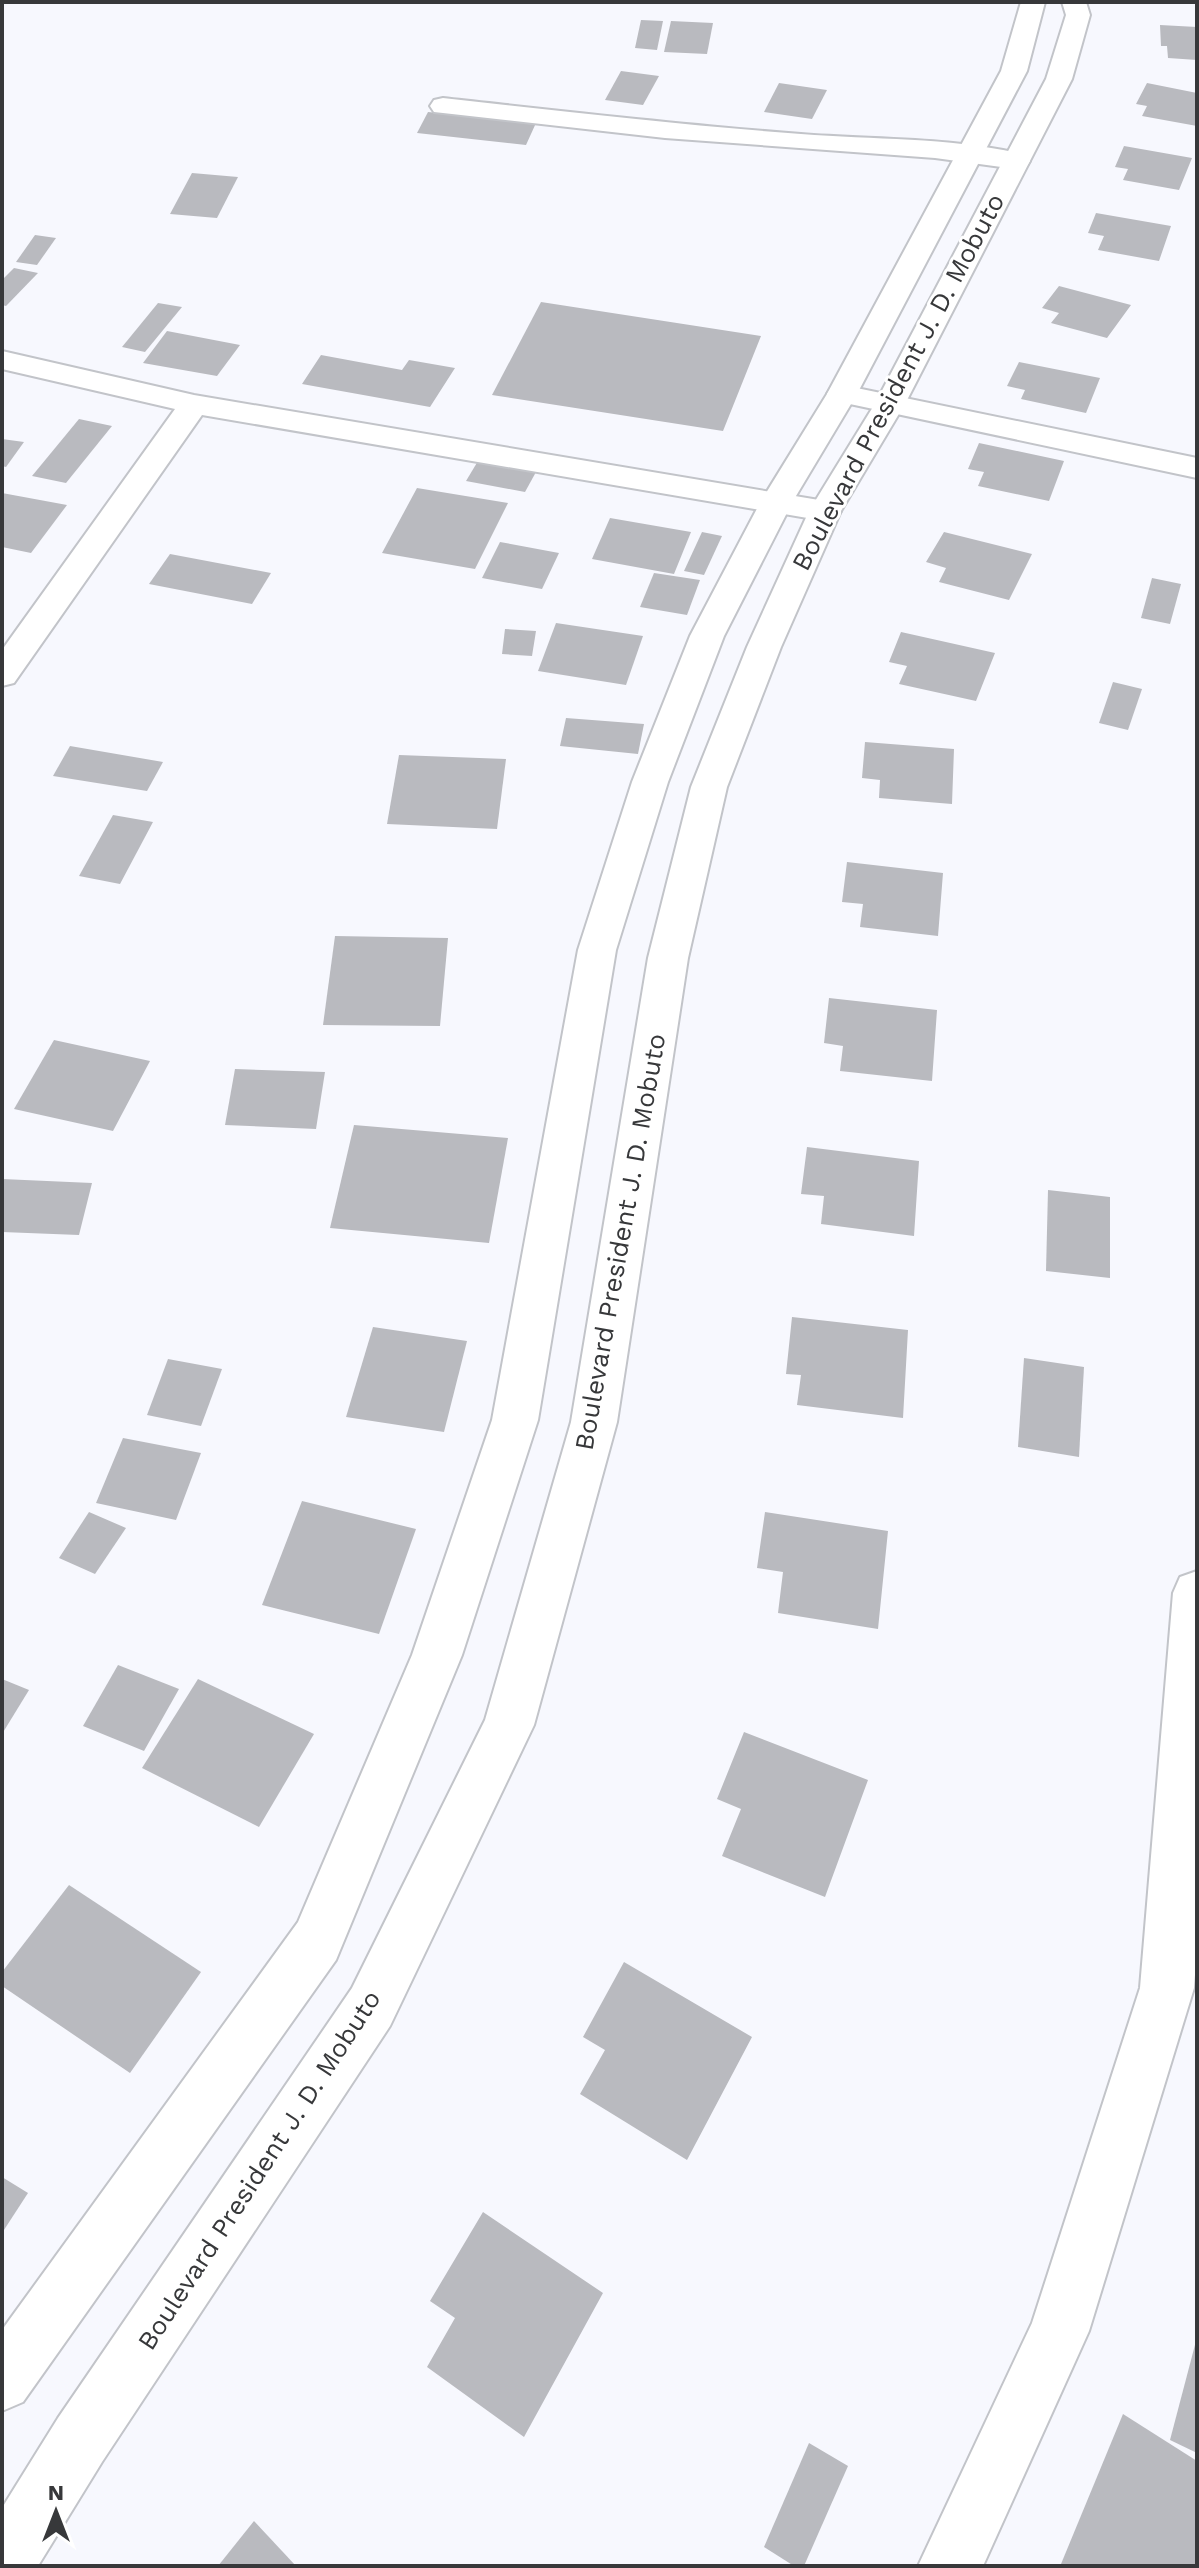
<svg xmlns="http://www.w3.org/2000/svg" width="1199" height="2568" font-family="'Work Sans',sans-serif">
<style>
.building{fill:#b9babf}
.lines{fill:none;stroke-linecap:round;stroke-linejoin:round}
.minor-casing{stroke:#c2c4c9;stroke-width:4}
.tertiary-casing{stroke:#c2c4c9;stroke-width:4}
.minor{fill:#fff;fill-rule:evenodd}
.tertiary{fill:#fff;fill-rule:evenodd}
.labels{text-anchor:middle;stroke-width:6;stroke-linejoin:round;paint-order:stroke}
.street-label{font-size:26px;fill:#37383a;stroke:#fff}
</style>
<rect width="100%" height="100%" fill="#f7f8fe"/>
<g class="building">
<polygon points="641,20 663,21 657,50 635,48"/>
<polygon points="671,21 713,23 707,54 664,52"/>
<polygon points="1160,25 1197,27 1197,60 1168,58 1167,46 1161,46"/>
<polygon points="621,71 659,76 643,105 605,100"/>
<polygon points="779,83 827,90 812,119 764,112"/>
<polygon points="1147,83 1197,93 1197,126 1142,116 1147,106 1136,104"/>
<polygon points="428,112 536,123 526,145 417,133"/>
<polygon points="1124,146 1192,158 1179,190 1123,180 1128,169 1115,167"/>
<polygon points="192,173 238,177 217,218 170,214"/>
<polygon points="1096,213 1171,226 1159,261 1098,250 1104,236 1088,233"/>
<polygon points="35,235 56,238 37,265 16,262"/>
<polygon points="14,268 38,273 6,306 2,305 2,280"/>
<polygon points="1059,286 1131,305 1107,338 1051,323 1059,313 1042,308"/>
<polygon points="541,302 761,336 723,431 492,395"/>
<polygon points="158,303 182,307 145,352 122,347"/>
<polygon points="167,331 240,345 217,376 143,363"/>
<polygon points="321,355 402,370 409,360 455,368 430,407 302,384"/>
<polygon points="1019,362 1100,378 1086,413 1021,399 1025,390 1007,386"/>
<polygon points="79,419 112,426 66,483 32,476"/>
<polygon points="2,439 24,442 6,467 2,466"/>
<polygon points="979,443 1064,461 1049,501 978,486 984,472 968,469"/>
<polygon points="478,461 536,472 525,492 466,481"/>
<polygon points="417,488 508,503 475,569 382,553"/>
<polygon points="2,493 67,505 31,553 2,547"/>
<polygon points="610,518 691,532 674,574 592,559"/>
<polygon points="702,532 722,536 704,575 684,571"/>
<polygon points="944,532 1032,554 1009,600 939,582 946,568 926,562"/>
<polygon points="500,542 559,553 542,589 482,578"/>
<polygon points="170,554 271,573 252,604 149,584"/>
<polygon points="654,573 700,580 687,615 640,607"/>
<polygon points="1152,578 1181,584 1170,624 1141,618"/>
<polygon points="556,623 643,636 626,685 538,671"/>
<polygon points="505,629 536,631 532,656 502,654"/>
<polygon points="901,632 995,653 976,701 899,684 907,666 889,662"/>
<polygon points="1113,682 1142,689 1128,730 1099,723"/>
<polygon points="566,718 644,724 638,754 560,746"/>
<polygon points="865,742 954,749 952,804 879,798 880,780 862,778"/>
<polygon points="70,746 163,762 147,791 53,776"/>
<polygon points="399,755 506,759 497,829 387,824"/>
<polygon points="113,815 153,822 120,884 79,876"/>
<polygon points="847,862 943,873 938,936 860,927 863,904 842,902"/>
<polygon points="335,936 448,938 440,1026 323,1025"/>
<polygon points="829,998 937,1010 932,1081 840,1071 843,1046 824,1043"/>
<polygon points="54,1040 150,1061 113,1131 14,1109"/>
<polygon points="235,1069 325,1072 316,1129 225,1125"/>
<polygon points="354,1125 508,1138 489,1243 330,1228"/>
<polygon points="807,1147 919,1161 914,1236 821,1224 824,1196 801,1194"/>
<polygon points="2,1179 92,1183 79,1235 2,1232"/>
<polygon points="1048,1190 1110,1197 1110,1278 1046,1271"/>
<polygon points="792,1317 908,1330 903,1418 797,1405 801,1375 786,1374"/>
<polygon points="373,1327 467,1341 444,1432 346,1417"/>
<polygon points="1024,1358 1084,1367 1079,1457 1018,1447"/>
<polygon points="168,1359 222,1369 201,1426 147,1415"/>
<polygon points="123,1438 201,1453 176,1520 96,1503"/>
<polygon points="302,1501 416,1529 379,1634 262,1605"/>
<polygon points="89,1512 126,1528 95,1574 59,1558"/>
<polygon points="765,1512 888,1531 878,1629 778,1613 783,1572 757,1568"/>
<polygon points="118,1665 179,1689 144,1751 83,1726"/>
<polygon points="2,1679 29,1690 2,1734"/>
<polygon points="198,1679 314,1734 259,1827 142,1768"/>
<polygon points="744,1732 868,1780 825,1897 722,1856 741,1809 717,1799"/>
<polygon points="69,1885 201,1972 130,2073 2,1986 2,1972"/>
<polygon points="624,1962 752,2037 687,2160 580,2094 605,2050 583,2037"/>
<polygon points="2,2177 28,2193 2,2233"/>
<polygon points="483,2212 603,2293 524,2437 427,2367 455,2318 430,2301"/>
<polygon points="1196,2341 1197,2342 1197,2453 1170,2440"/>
<polygon points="1123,2414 1197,2461 1197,2566 1061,2564"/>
<polygon points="809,2443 848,2466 804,2566 794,2566 764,2547"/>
<polygon points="254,2521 296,2566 218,2566"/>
</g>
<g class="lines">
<defs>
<g id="minor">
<path d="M443,98C562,111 682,125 801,134C876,140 953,137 1026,155L1030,161L1026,167L1016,169L935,158L665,138L434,112L430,106L434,100Z"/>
<polygon points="2,351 194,395 825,501 836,504 841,511 836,518 825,521 202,415 14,683 2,686 2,650 175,409 2,369"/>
<polygon points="842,385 1197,458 1197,478 831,400 827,394 831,388"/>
<polygon points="1197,1571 1197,1948 1194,1988 1089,2331 983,2566 918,2566 1032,2323 1140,1988 1173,1593 1180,1577"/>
</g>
<g id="tertiary">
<polygon points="1021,2 1045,2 1027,71 857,394 793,501 724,636 668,782 616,950 538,1420 462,1655 336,1960 23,2402 2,2411 2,2330 298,1922 412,1655 492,1420 578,950 632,782 690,636 761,501 827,394 1001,71"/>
<polygon points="1062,2 1086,2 1090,15 1072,79 906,402 841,511 781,647 727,787 688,958 617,1422 534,1725 390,2026 102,2462 38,2566 2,2566 2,2508 58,2418 352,1988 485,1720 571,1422 648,958 691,787 747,647 809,511 876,402 1046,79 1066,15"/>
</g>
</defs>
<use href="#minor" class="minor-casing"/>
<use href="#tertiary" class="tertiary-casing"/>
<use href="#minor" class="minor"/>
<use href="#tertiary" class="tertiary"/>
</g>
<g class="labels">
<g class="street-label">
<text transform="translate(898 382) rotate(-62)" y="9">Boulevard President J. D. Mobuto</text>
<text transform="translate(620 1242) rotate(-80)" y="9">Boulevard President J. D. Mobuto</text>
<text transform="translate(259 2170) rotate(-57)" y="9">Boulevard President J. D. Mobuto</text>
</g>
</g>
<rect width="1199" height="2568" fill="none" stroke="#37383a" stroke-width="8"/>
<g transform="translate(56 2512)" stroke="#ffffff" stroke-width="6" paint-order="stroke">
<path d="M0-6L14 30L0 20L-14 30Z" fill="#37383a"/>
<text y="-12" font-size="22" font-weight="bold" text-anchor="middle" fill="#37383a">N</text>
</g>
</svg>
